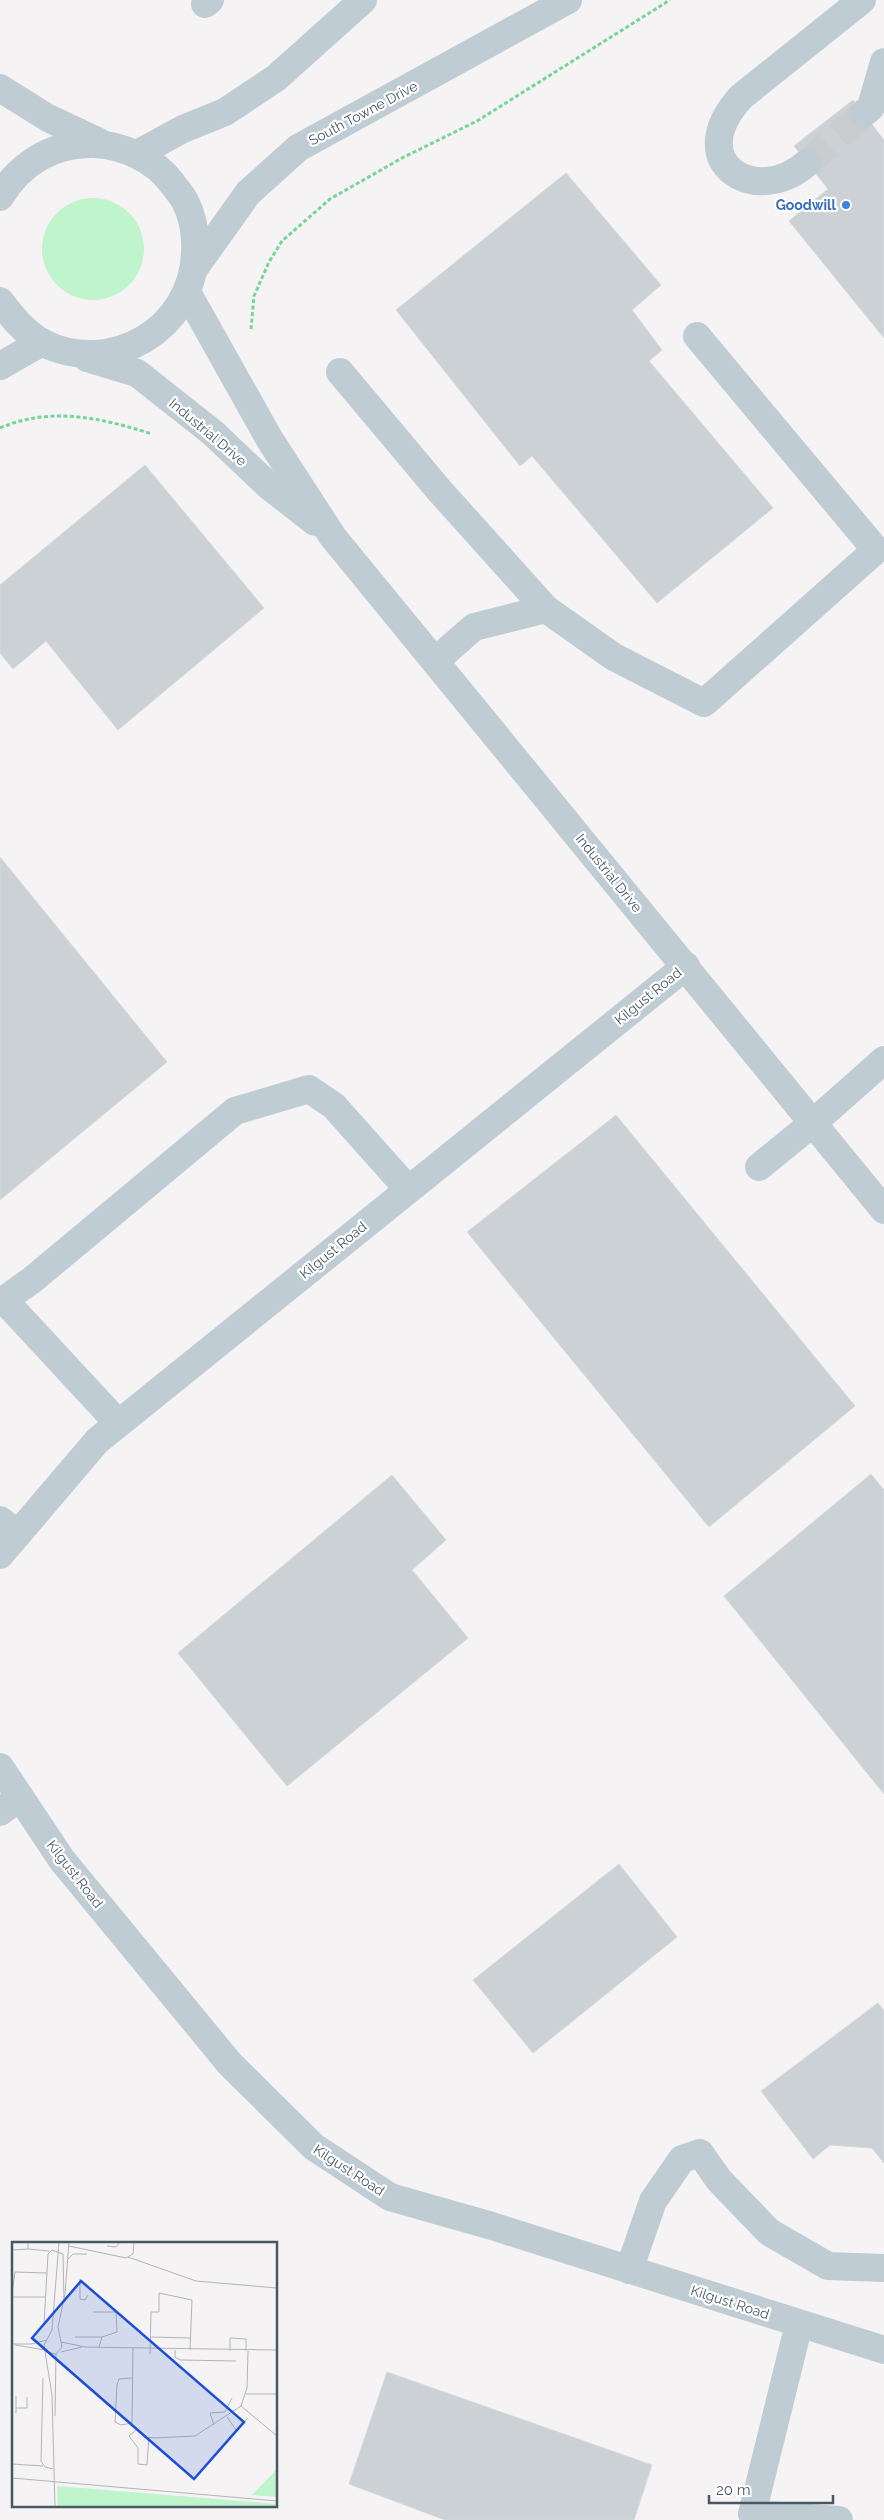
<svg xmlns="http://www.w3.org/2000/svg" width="884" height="2520" font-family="Raleway,sans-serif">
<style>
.green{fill:#c0f4cd}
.building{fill:#ccd1d5;stroke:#d6dade}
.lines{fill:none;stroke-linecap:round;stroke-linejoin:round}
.minor-tunnel{stroke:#cacccf;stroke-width:28;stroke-dasharray:28 14;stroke-linecap:butt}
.path{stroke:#74d699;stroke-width:3;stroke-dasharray:4 2.5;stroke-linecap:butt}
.minor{stroke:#c0ccd3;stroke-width:28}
.shop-dot{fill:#3f7fe0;stroke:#fff;stroke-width:2}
.labels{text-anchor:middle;stroke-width:4.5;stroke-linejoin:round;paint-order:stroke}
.street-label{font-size:14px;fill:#485963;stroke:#fff}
.shop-label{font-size:14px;font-weight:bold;fill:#366cbe;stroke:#fff;text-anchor:end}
.inset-road{fill:none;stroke:#b0b5b9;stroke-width:1}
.view{fill:#1d4ed8;fill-opacity:0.15;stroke:#1d4ed8;stroke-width:2.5}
.inset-edge{fill:none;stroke:#485963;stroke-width:2.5}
</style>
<rect width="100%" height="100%" fill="#f5f3f3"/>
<circle class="green" cx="93" cy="249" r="51"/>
<g class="building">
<polygon points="853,100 884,140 884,338 789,221 828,189 794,146"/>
<polygon points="566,173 661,285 632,310 662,350 649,361 773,508 657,603 532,456 520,466 396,310"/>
<polygon points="145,465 264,608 118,730 46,641 13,669 0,653 0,585"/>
<polygon points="0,857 167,1062 0,1200"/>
<polygon points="616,1115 855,1406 709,1527 467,1232"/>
<polygon points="871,1474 884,1490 884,1794 724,1596"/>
<polygon points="392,1475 446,1540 412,1570 468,1638 287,1786 178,1653"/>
<polygon points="619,1864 677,1937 533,2053 473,1980"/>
<polygon points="878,2003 884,2011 884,2163 872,2148 830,2145 813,2159 761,2091"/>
<polygon points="387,2372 652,2465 634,2520 445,2520 349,2484"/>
</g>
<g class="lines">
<polyline class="minor-tunnel" points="807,163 863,114"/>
<g class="path">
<polyline points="251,329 254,296 269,262 282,241 330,199 402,158 477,121 670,0"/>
<path d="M0,428C52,406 101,418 152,434"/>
</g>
<g class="minor">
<polyline points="205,4 210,0"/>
<polyline points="0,88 48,118 99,142"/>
<polyline points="863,114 871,107 884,62"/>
<polyline points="137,154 183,129 225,112 276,78 363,0"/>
<path d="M807,163C756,208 681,163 741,97L862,0"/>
<path d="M0,197C20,163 54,143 93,144C123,145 154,159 172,183C176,189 182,195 185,201C193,217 196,235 195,252C193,329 112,377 43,343C25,333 12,317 0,301"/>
<polyline points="194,269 248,193 298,148 568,0"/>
<polyline points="187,292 270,440 333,537 884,1210"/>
<polyline points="87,358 137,373 213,433 269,486 315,522"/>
<polyline points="0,366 42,342"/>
<polyline points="340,372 439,490 546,609"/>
<polyline points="435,661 474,627 546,609 614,657 704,703 876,550 697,336"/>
<polyline points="759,1167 813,1123 884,1060"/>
<polyline points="4,1300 118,1423"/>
<polyline points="0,1303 32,1280 235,1111 309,1089 334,1106 408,1189"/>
<polyline points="0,1520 18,1534"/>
<polyline points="0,1555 97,1441 686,966"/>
<polyline points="0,1767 62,1860 230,2064 314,2147 390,2197 492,2226 884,2350"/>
<polyline points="0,1812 20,1797"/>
<polyline points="629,2270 653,2201 682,2159 700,2153 719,2180 769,2232 828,2266 884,2268"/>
<polyline points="799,2324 752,2514 839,2520"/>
</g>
</g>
<circle class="shop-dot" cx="846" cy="205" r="5"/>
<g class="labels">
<g class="street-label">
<text transform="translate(363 113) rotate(-28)" y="5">South Towne Drive</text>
<text transform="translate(208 432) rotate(40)" y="5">Industrial Drive</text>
<text transform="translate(609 873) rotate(51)" y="5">Industrial Drive</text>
<text transform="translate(648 996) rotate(-39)" y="5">Kilgust Road</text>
<text transform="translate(333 1250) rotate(-39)" y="5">Kilgust Road</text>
<text transform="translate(75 1874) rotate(52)" y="5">Kilgust Road</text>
<text transform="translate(349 2170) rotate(33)" y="5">Kilgust Road</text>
<text transform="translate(730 2302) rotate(18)" y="5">Kilgust Road</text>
</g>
<g class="shop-label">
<text x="836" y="210">Goodwill</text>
</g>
</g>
<g transform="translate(12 2242)">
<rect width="265" height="265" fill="#f5f3f3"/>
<path d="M265,227V255L240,253ZM45,244L265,262V265H46Z" fill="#c0f4cd"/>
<path class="inset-road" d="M16,0V7L37,9M57,4L114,16L121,12L122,0M95,4L104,5L108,0M0,8L16,7M116,15L184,39L265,46M56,17L61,12H75M68,37V57L73,58L76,53M0,52L3,30L34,31M0,55H33M81,70H104L105,90L90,95L87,105M32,83L36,12L40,8L51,12L52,57M63,95H90M138,95L178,96M49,100L73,105L265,108M0,102H19L35,98M3,103L33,108M121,106L120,183L132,195L143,196L183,194L229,164L235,146L236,109M163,108V115L168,118L224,119M218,109V96L234,97V109M34,110L44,112L50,105L46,85L53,52L57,0M49,110L70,105M138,112L139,70H147V51L180,58L178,108M31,136L29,219L33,225L41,227M120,136L107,137L105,143L103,180L109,183L120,181M234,152H265M229,164L265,194M4,166H15V155M4,171V154M43,174L44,112M215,175L224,188L236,176M202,183L198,171L213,170L220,156M124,188L117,194L126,206V222L135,223L137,195M0,222L31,224M0,236L265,259M43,265L40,153L32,103L40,88L47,0"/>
<path class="view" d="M69,39L232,180L182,237L20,96Z"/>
<rect width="265" height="265" class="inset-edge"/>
</g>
<path d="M709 2495v8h124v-8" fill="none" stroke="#485963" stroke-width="2.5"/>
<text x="716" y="2495" font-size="15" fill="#485963" stroke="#ffffff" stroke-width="4" paint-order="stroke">20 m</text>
</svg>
